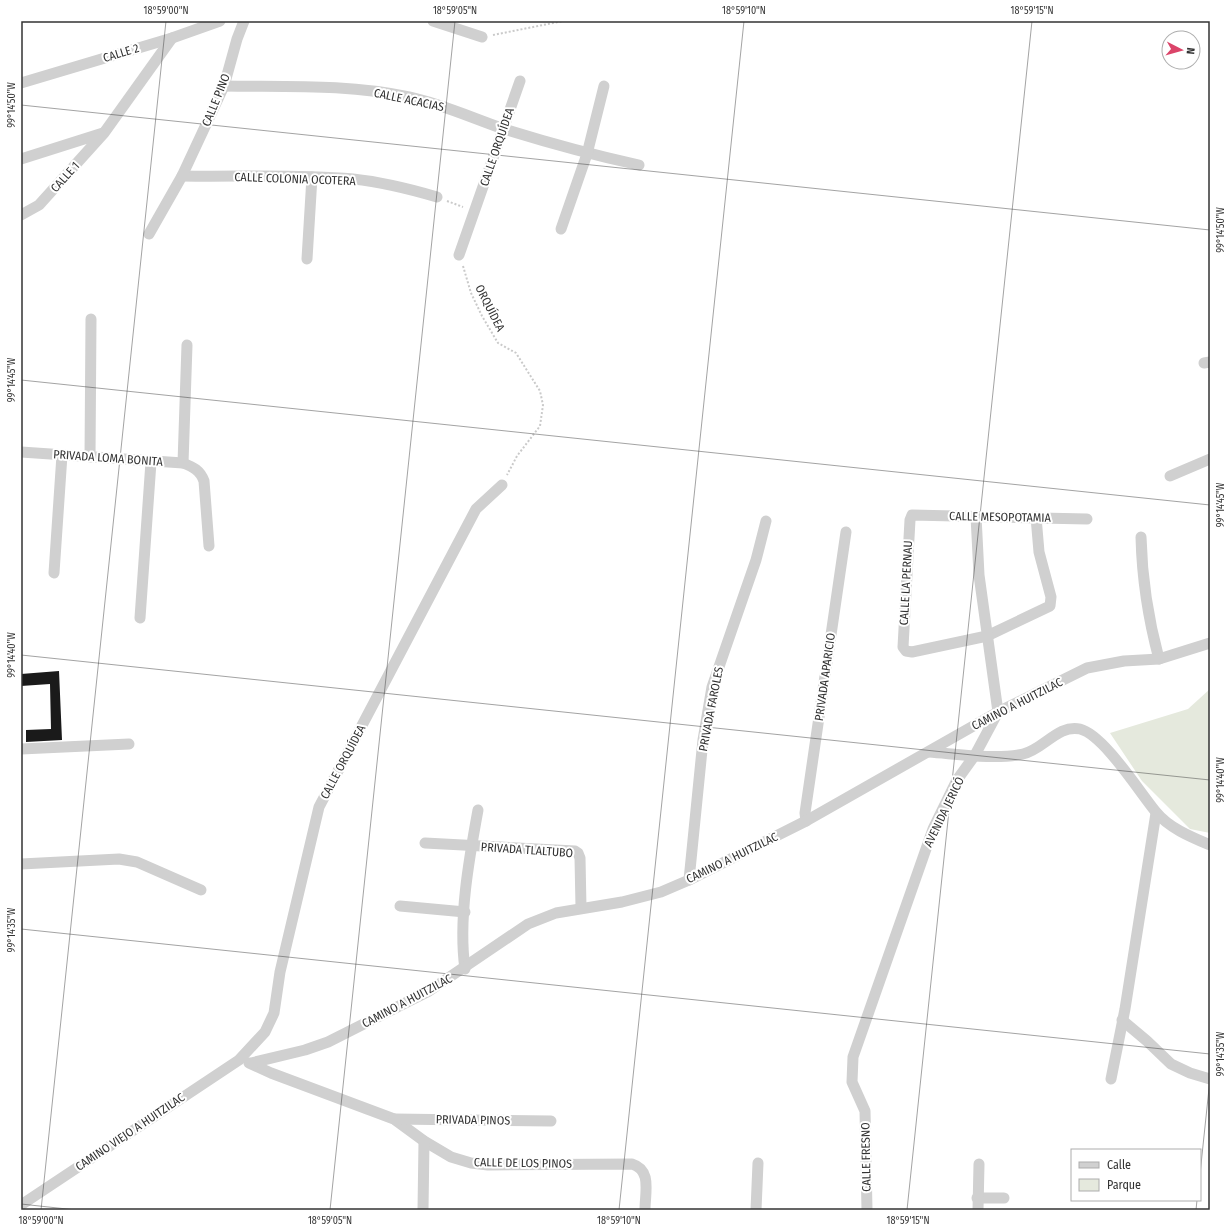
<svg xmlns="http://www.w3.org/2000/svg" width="1231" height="1231" font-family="'Fira Sans Condensed',sans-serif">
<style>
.green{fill:#e5e9dd}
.building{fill:#1a1a1a}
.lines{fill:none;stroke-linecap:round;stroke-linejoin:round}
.path{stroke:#cacaca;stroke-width:2;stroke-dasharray:2 2;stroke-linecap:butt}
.minor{stroke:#d0d0d0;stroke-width:11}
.ticks{fill:none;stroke:#333;stroke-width:1;stroke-opacity:0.45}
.labels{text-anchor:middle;stroke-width:4;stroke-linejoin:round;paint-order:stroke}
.street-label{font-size:12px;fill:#333;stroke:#fff}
.neatline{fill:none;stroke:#333;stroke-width:1.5}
.ticks-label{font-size:10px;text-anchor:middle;fill:#333}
</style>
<rect width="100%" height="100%" fill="#fff"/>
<polygon class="green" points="1210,689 1210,833 1190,829 1142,781 1110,733 1188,709"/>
<polygon class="building" points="59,671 62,740 26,742 26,730 51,729 50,684 21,686 21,674"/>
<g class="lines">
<g class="path">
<polyline points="493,35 563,21"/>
<polyline points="447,201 463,207"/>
<polyline points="463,266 471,293 482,316 498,343 516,353 540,391 543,405 540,426 517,456 507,475"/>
</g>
<g class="minor">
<polyline points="433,21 482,37"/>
<polyline points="21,83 172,38 220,21"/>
<path d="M224,86C286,87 349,84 409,97C442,104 472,118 504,129C549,143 593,155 639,165"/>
<polyline points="21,159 103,133"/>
<path d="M182,176C239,177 296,174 353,179C381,182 410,189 437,197"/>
<polyline points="21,215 39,205 104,133 172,38"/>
<polyline points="561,229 587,154 604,86"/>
<polyline points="149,234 182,176 224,86 237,39 244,21"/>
<polyline points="459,255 520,81"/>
<polyline points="307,259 312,177"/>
<polyline points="1204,363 1210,362"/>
<path d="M21,452L183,463C193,467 200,470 204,481L209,546"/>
<polyline points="90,457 91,319"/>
<polyline points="183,463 187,345"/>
<polyline points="1170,476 1210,459"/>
<polyline points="1036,517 1039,552 1051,597 1050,606 987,636 912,652 906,651 903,647 910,520 912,515 1087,519"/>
<path d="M1141,537C1142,579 1148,618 1159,659"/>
<polyline points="54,573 62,455"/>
<polyline points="140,618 151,462"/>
<polyline points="21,749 129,744"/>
<path d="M929,752C957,754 996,760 1023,754C1043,750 1058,724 1080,729C1104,735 1140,793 1156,812C1169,828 1191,837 1210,845"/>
<polyline points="806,821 805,813 846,532"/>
<polyline points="425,843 575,851 578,853 580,858 581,907"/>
<polyline points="21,864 119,859 137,862 201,890"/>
<polyline points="689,880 703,740 712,687 756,560 766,521"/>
<polyline points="400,906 465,912"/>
<path d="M465,969C458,920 469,859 478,810"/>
<polyline points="1122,1020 1147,1041 1171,1064 1190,1073 1210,1079"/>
<path d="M249,1063L271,1073L394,1119L424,1141L451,1157L471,1163L488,1165L632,1164C652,1170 645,1192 645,1210"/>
<polyline points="251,1063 305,1050 328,1042 429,991 528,924 556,913 622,902 661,892 689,880 806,821 998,712 1087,668 1124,661 1159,659 1210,643"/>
<polyline points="1111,1079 1125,1009 1156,813"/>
<polyline points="394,1119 551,1121"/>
<polyline points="977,1198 1004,1198"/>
<polyline points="21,1205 239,1060 265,1032 274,1013 280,972 319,807 476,509 502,485"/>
<polyline points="423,1210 424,1141"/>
<polyline points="756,1210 758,1163"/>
<polyline points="867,1210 865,1111 852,1082 853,1057 933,829 957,780 975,755 998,712 979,575 976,516"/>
<polyline points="978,1210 979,1164"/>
</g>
</g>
<path class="ticks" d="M21,105L1210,230M21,380L1210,505M21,655L1210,780M21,929L1210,1054M1200,1174L1210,1079M21,1204L76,1210M41,1210L166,21M330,1210L455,21M619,1210L744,21M907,1210L1032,21M1196,1210L1197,1200"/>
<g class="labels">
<g class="street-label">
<text transform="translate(121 53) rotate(-17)" y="4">CALLE 2</text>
<text transform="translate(216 100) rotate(-68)" y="4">CALLE PINO</text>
<text transform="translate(409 100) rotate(12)" y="4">CALLE ACACIAS</text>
<text transform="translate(497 147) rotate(-71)" y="4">CALLE ORQUÍDEA</text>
<text transform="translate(65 177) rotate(-48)" y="4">CALLE 1</text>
<text transform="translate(295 179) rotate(2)" y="4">CALLE COLONIA OCOTERA</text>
<text transform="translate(490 308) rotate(63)" y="4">ORQUÍDEA</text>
<text transform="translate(108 458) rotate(4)" y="4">PRIVADA LOMA BONITA</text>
<text transform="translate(1000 517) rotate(1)" y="4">CALLE MESOPOTAMIA</text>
<text transform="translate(906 583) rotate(-87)" y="4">CALLE LA PERNAU</text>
<text transform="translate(825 677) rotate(-82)" y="4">PRIVADA APARICIO</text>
<text transform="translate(1017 704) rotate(-27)" y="4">CAMINO A HUITZILAC</text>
<text transform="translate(711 709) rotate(-79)" y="4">PRIVADA FAROLES</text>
<text transform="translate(343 762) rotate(-62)" y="4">CALLE ORQUÍDEA</text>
<text transform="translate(944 812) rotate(-64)" y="4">AVENIDA JERICÓ</text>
<text transform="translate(527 850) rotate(4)" y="4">PRIVADA TLALTUBO</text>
<text transform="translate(732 858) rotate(-26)" y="4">CAMINO A HUITZILAC</text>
<text transform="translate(407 1001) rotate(-28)" y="4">CAMINO A HUITZILAC</text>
<text transform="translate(473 1120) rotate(1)" y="4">PRIVADA PINOS</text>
<text transform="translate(130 1132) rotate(-34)" y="4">CAMINO VIEJO A HUITZILAC</text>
<text transform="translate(866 1157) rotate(-91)" y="4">CALLE FRESNO</text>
<text transform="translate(523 1163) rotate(1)" y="4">CALLE DE LOS PINOS</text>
</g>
</g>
<rect width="1231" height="1231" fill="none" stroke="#ffffff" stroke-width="44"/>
<rect x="1071" y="1149" width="130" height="52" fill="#ffffff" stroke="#adadad"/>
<rect x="1079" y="1162" width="20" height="6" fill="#d0d0d0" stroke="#adadad"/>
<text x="1107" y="1169" font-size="12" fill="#333333">Calle</text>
<rect x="1079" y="1179" width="20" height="12" fill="#e5e9dd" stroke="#adadad"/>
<text x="1107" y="1189" font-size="12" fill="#333333">Parque</text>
<g transform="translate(1181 50) rotate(96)"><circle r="19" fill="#ffffff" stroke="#adadad"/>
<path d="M0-3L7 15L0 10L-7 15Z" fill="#db4469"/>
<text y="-6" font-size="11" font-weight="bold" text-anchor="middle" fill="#333333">N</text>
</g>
<rect x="22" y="22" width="1187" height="1187" class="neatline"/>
<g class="ticks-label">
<text x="166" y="14">18°59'00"N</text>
<text x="455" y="14">18°59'05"N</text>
<text x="744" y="14">18°59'10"N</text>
<text x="1032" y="14">18°59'15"N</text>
<text transform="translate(11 105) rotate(-90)" y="4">99°14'50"W</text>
<text transform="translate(1220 230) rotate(-90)" y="4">99°14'50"W</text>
<text transform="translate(11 380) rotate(-90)" y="4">99°14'45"W</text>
<text transform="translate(1220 505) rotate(-90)" y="4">99°14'45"W</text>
<text transform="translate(11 655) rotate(-90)" y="4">99°14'40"W</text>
<text transform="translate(1220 780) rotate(-90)" y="4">99°14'40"W</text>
<text transform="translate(11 930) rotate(-90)" y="4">99°14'35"W</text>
<text transform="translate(1220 1054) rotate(-90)" y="4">99°14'35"W</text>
<text x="41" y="1224">18°59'00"N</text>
<text x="330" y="1224">18°59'05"N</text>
<text x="619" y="1224">18°59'10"N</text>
<text x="908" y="1224">18°59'15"N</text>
</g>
</svg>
